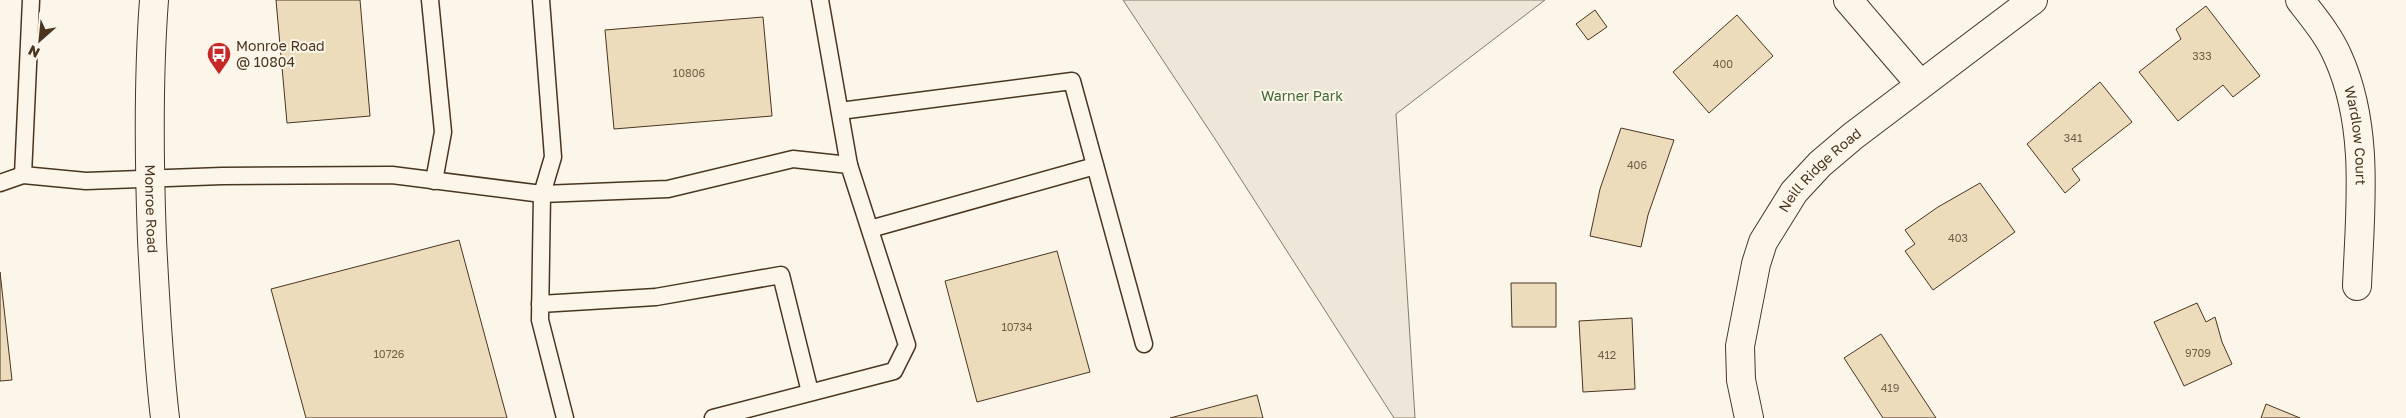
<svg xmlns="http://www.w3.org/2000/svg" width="2406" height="418" font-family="'Golos Text',sans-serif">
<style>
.green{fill:#ede6d9;stroke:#887966}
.building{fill:#ecdcbc;stroke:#4a3520}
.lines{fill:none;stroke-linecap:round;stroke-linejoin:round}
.lane-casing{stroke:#4a3520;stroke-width:19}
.street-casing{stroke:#4a3520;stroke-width:30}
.secondary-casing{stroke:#4a3520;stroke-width:30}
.lane{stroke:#fbf6e9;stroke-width:16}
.street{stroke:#fbf6e9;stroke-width:28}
.secondary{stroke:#fbf6e9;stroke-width:28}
.labels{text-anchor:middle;stroke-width:4;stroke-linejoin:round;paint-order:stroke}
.number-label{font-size:11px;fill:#725f47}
.poi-label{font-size:14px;fill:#4a3520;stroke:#fbf6e9;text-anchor:start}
.park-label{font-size:14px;fill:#436837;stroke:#fbf6e9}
.street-label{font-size:14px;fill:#4a3520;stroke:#fbf6e9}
</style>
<rect width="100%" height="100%" fill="#fbf6e9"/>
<polygon class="green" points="1123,0 1545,0 1396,114 1415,418 1394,418 1217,142"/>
<g class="building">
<polygon points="276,0 360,0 370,116 287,123"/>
<polygon points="2206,6 2260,76 2233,97 2223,85 2178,121 2139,72 2181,39 2176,29"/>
<polygon points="1595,10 1607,27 1588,40 1576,24"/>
<polygon points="1737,15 1773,56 1709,113 1673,72"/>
<polygon points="763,17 772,116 614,129 605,30"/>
<polygon points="2100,82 2132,122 2072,169 2080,180 2065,193 2027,144"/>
<polygon points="1621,128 1674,140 1648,215 1641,247 1590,236 1600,189"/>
<polygon points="1980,183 2015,232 1933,290 1905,251 1915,244 1905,230 1938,207"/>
<polygon points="459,240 507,418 306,418 271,289"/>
<polygon points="1057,251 1090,372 977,402 945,281"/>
<polygon points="0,272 12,380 0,381"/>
<polygon points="1511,283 1556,283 1556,327 1512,327"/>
<polygon points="2197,303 2206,322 2215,317 2222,342 2232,364 2184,386 2154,322"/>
<polygon points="1632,318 1635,389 1583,392 1579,321"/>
<polygon points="1881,334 1936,418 1883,418 1844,358"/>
<polygon points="1257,395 1263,418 1170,418"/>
<polygon points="2266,404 2300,418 2261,418"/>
</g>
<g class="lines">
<defs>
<g id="lane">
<polyline points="430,0 443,132 434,181"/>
<polyline points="541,0 553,157 542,194 540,320 565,418"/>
<polyline points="820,0 849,165"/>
<polyline points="840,111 1072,81 1144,344"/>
<polyline points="23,175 31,0"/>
<polyline points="0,183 23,175 86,181 222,176 392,175 542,194 668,189 793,159 849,165 907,345 894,371 713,418"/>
<polyline points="870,229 1095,166"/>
<polyline points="540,304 656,297 781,275 810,392"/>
</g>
<g id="street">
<polyline points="1848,0 1920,84"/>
<path id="s1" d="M2300,0C2314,18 2329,36 2338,57C2370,128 2360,210 2357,286"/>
<path id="s2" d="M1749,418L1741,380L1740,346L1756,264L1763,242L1794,192L1820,164L1853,136L2033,0"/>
</g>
<g id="secondary">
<path id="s3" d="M154,0C148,80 149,160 152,240C155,299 158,359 165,418"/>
</g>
</defs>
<use href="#lane" class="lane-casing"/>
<use href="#street" class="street-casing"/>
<use href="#secondary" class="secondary-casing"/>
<use href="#lane" class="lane"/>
<use href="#street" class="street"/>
<use href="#secondary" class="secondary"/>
</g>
<defs>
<symbol id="bus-pin" viewBox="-11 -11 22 30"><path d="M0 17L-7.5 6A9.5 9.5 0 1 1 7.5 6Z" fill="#c62828" stroke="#fbf6e9"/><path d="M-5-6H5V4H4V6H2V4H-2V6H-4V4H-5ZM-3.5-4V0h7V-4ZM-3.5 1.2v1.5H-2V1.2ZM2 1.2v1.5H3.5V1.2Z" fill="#fff"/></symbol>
</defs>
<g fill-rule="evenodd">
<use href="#bus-pin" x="205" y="40" width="28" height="38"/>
</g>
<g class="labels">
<g class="number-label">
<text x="2202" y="60">333</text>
<text x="1723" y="68">400</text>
<text x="689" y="77">10806</text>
<text x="2073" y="142">341</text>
<text x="1637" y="169">406</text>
<text x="1958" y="242">403</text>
<text x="1017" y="331">10734</text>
<text x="2198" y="357">9709</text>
<text x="389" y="358">10726</text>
<text x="1607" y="359">412</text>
<text x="1890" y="392">419</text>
</g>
<g class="poi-label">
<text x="236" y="51">Monroe Road<tspan x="236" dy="16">@ 10804</tspan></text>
</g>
<g class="park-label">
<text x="1302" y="101">Warner Park</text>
</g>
<g class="street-label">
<text dy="5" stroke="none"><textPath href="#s1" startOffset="150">Wardlow Court</textPath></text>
<text dy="5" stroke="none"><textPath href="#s2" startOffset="272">Neill Ridge Road</textPath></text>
<text dy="5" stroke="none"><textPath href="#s3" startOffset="209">Monroe Road</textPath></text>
</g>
</g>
<g transform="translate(40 40) rotate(207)" stroke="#fbf6e9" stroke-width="4" paint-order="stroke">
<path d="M0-4L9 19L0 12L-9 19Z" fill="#4a3520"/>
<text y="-8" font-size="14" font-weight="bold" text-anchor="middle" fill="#4a3520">N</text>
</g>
</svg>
